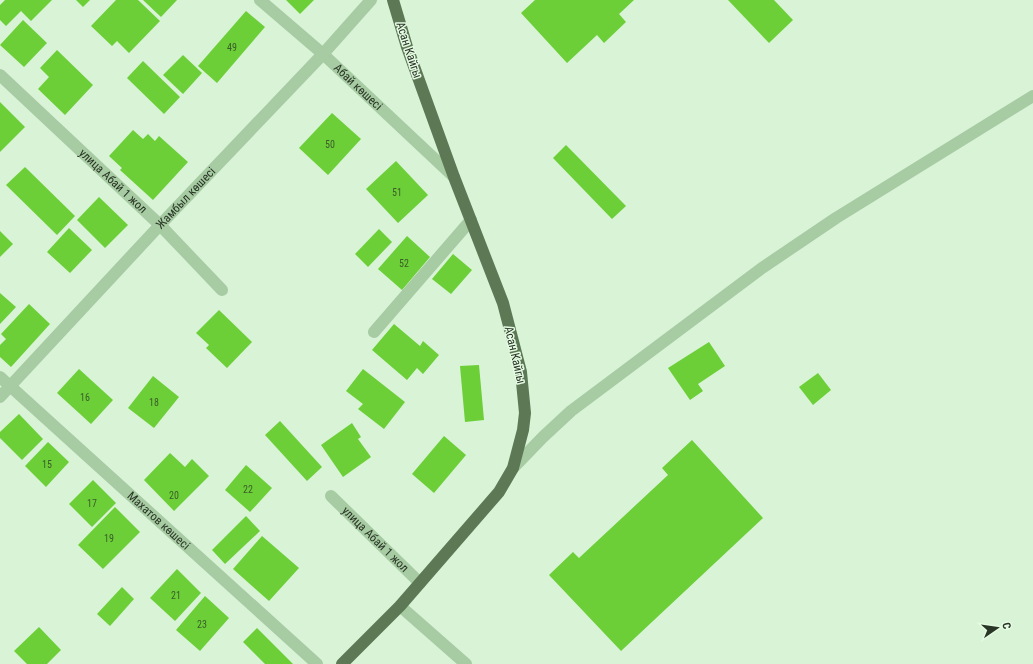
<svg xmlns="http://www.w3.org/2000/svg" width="1033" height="664" font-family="'Roboto Condensed',sans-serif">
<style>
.building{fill:#6ccf38}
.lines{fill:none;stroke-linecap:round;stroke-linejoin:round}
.minor{stroke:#a7cba2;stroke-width:12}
.major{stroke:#5d7854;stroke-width:12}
.labels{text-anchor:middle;stroke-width:3;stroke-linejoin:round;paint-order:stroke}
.number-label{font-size:10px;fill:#3a5c2a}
.street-label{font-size:12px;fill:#293525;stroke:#e4fae2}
</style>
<rect width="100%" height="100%" fill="#d8f3d6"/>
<g class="building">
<polygon points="5,0 52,0 31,21 21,11 6,26 0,20 0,5"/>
<polygon points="76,0 90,0 83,7"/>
<polygon points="116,0 138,0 160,21 129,53 117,41 112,46 91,26"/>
<polygon points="143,0 177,0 161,17"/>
<polygon points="286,0 314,0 300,14"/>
<polygon points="535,0 634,0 619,14 626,22 604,43 597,35 567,63 521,13"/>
<polygon points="728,0 774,0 793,20 769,43"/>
<polygon points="246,11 265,27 217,83 198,66"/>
<polygon points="23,20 47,43 24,67 0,45"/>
<polygon points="57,50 93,85 65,115 38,89 49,77 40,68"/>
<polygon points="183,55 202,73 183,94 163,75"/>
<polygon points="143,61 180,97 164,114 127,78"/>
<polygon points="0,102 25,127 0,152"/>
<polygon points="332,113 361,139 328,175 299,148"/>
<polygon points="133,130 143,139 148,134 155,141 159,136 188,162 153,200 120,170 122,168 109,156"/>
<polygon points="566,145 626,206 612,219 553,158"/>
<polygon points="396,161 428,195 398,223 366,189"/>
<polygon points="25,167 75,216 57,235 6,185"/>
<polygon points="99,197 128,225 105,248 77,220"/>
<polygon points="69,228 92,250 70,273 47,252"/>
<polygon points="379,229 392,242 368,267 355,254"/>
<polygon points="0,231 13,244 0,257"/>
<polygon points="407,236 430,257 402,290 378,269"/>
<polygon points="453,254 472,270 451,294 432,279"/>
<polygon points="0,293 16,307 0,324"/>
<polygon points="29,304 50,324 11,367 0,357 0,345 6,339 1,334"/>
<polygon points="219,310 252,342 227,368 206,348 209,345 196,333"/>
<polygon points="394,324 420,346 423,341 439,355 423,374 417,368 407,380 372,350"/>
<polygon points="709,342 725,366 698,384 703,391 690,400 668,368"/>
<polygon points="479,365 484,420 465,422 460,366"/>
<polygon points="79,369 113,400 91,424 57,393"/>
<polygon points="363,369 405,402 384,429 358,409 363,404 346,391"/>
<polygon points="818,373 831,390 813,405 799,387"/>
<polygon points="153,376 179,397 154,428 128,408"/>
<polygon points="19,414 43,439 22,460 0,438 0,432"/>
<polygon points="280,421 322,467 307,481 265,435"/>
<polygon points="352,423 361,437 358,439 371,457 343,477 321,445"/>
<polygon points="444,436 466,455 434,493 412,474"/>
<polygon points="692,440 763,518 621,651 549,575 573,552 579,558 668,475 662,468"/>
<polygon points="48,442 69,462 46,487 25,466"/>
<polygon points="170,453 185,467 192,459 209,476 174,511 144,480"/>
<polygon points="246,465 272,488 250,512 225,490"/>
<polygon points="93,480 116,503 92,527 69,504"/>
<polygon points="115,507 140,532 103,569 78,545"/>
<polygon points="246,516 260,531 225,564 212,550"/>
<polygon points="262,536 299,568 269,601 233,569"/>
<polygon points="177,569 201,593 175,621 150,598"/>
<polygon points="122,587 134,599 110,626 97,614"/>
<polygon points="205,596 229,618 200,651 176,630"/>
<polygon points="39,627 61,650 47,664 27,664 14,651"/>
<polygon points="257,628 293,664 265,664 243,642"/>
</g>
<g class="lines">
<g class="minor">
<path id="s1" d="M260,0L323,54L454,177"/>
<path id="s2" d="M0,75L160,225L222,290"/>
<polyline points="374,332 471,220"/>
<path id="s3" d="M0,377L317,664"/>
<path id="s4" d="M0,397L160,225L323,54L371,0"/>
<polyline points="513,468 543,437 571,411 762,268 836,218 1033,96"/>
<path id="s5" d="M331,496L420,583"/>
<polyline points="400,606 466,664"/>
</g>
<polyline class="major" points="342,664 400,606 499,492 513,468 523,430 525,413 521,372 503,303 454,177 407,47 393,0"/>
</g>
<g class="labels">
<g class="number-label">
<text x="232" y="51">49</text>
<text x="330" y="148">50</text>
<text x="397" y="196">51</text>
<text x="404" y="267">52</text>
<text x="85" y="401">16</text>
<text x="154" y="406">18</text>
<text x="47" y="468">15</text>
<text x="248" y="493">22</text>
<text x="174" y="499">20</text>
<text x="92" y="507">17</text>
<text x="109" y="542">19</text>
<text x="176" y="599">21</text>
<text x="202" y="628">23</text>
</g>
<g class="street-label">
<text transform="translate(409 50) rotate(72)" y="4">Асан Кайгы</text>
<text dy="4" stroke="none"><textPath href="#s1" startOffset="131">Абай көшесі</textPath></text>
<text dy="4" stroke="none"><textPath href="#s2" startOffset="155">улица Абай 1 жол</textPath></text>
<text dy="4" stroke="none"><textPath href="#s4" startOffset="272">Жамбыл көшесі</textPath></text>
<text transform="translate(515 355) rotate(77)" y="4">Асан Кайгы</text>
<text dy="4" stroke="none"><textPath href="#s3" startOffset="214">Махатов көшесі</textPath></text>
<text dy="4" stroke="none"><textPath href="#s5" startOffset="62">улица Абай 1 жол</textPath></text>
</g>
</g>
<g transform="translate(997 628) rotate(77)" stroke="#e4fae2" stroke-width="3" paint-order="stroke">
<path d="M0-3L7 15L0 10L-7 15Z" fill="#293525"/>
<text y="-6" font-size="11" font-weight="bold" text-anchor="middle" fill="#293525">С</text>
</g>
</svg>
